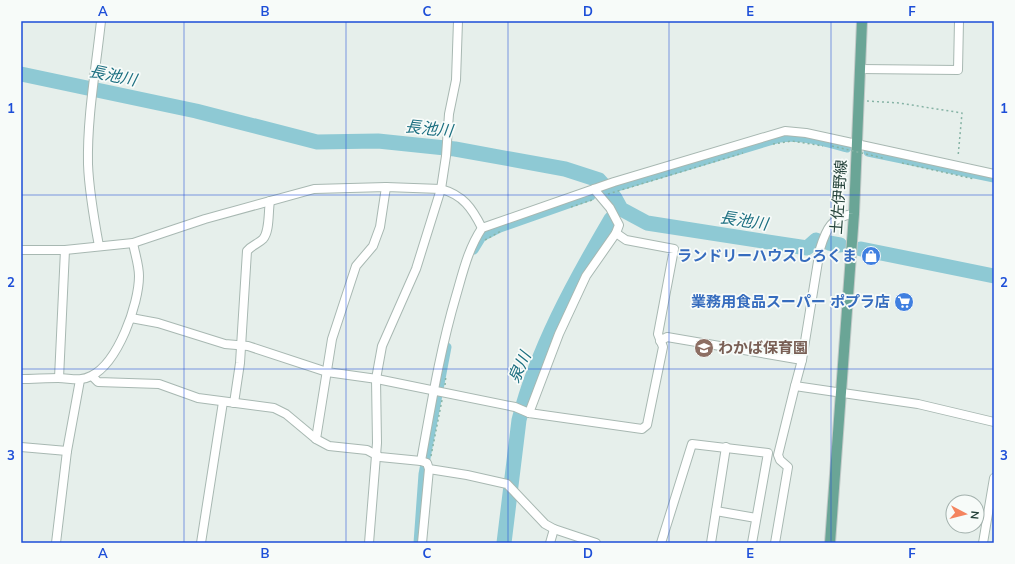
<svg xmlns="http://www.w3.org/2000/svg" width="1015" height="564" font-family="Mulish,'Noto Sans JP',sans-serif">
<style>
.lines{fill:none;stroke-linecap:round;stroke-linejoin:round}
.canal{stroke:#8ec9d4;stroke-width:9}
.river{stroke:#8ec9d4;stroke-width:15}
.minor-casing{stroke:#a8b8b2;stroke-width:10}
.major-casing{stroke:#c2cac8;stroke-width:12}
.path{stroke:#86b3a5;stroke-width:1.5;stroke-dasharray:2 3;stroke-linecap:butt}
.minor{stroke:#fff;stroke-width:8}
.major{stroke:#6aa596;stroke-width:10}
.path-bridge{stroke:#86b3a5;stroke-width:1.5;stroke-dasharray:2 3;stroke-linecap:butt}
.grid{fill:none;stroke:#1d4ed8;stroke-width:1;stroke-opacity:0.55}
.labels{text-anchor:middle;stroke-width:3.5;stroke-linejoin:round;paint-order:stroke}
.street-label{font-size:15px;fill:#24423a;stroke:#f7fbf9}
.shop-label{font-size:15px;font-weight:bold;fill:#366cbe;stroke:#f7fbf9;text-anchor:end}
.education-label{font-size:15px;font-weight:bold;fill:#785e54;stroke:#f7fbf9;text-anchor:start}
.water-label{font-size:16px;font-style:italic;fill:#1c6f80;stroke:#f7fbf9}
.neatline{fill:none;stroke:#1d4ed8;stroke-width:1.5}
.grid-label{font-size:13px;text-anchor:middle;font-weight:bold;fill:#1d4ed8}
</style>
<rect width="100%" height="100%" fill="#e6efeb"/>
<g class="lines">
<g class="canal">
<polyline points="868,152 994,178"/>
<path d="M604,191L780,138C803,135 825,142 847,148"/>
<polyline points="474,250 482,237 500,228 591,196"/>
<polyline points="418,543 423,474 447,347"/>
</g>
<g class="river">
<polyline points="21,74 196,111 317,142 378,141 455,149 565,169 599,180 615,198 621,209 647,223 807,248 816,240"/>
<polyline points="829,243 840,245"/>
<polyline points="861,249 994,276"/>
<path d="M504,543L519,420C537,349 574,282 611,219"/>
</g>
<defs>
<g id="minor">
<polyline points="860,69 958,70 959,21"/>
<polyline points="386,187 380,227 373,246 356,266 332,339 316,439 329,446 367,450 380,457 421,461 427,463 429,469 467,475 507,484 545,524 554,529 596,543"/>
<path d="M99,246C94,219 89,192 88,164C87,117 96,68 101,21"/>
<path d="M21,250H65L133,243L205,219L314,189L386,187L441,189C463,195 472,208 482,228"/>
<polyline points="131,318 158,323 225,344 248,346 327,372 377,379 515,407 529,413 642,429 647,425 663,347 658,334 674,249 626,240 616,233"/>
<path d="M660,341L667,337L802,360L820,249C826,229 832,216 854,214"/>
<polyline points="802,360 795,386 918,404 994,422"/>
<polyline points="92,376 98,382 159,384 198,398 274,408 286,414 316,439"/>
<polyline points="59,378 65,250"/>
<path d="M21,379C33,379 46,378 58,378C70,378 80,382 91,376C118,363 139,304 139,276C139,265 135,254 133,243"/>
<path d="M234,403L240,363L247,251C252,245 258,244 263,239C270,231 268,212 270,201"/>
<polyline points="529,413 559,334 586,276 616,233 619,225 610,208 594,189"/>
<polyline points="21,447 67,451"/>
<path d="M421,461C431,406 440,350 456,296C463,272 468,249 482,228L614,182L785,131L806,133L994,174"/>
<polyline points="716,511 756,518"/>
<polyline points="56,543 67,451 80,380"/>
<polyline points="201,543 223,402"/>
<polyline points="369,543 377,443 376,379 382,346 416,269 441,189 446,156 449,114 456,80 458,21"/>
<polyline points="422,543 429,469"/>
<polyline points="550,543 554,529"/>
<polyline points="661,543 692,444 768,453 752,543"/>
<polyline points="711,543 726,447"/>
<polyline points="775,543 788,467 780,460 778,455 795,386"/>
<polyline points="983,543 994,478"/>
</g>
<polyline id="major" points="830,543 854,214 862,21"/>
</defs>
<use href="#minor" class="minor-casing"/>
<use href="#major" class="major-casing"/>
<g class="path">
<polyline points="867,101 899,103 962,113 958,157"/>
<polyline points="773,144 792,141 823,146"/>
<polyline points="902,163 974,179"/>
<polyline points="608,194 743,153"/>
<polyline points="571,207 592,200"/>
<polyline points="485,240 501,231"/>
<polyline points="445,385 446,375"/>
<polyline points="431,456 442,400"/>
</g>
<use href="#minor" class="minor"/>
<use href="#major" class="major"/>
<polyline class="path-bridge" points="832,146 883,158"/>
</g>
<path class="grid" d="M184,21V543M346,21V543M508,21V543M669,21V543M831,21V543M21,195H994M21,369H994"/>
<defs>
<symbol id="shop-disc" viewBox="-11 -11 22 22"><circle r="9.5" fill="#3f7fe0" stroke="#f7fbf9"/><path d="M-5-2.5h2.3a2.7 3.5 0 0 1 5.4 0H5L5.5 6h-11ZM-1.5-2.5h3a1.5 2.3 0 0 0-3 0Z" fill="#fff"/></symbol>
<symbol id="supermarket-disc" viewBox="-11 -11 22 22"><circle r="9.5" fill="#3f7fe0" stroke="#f7fbf9"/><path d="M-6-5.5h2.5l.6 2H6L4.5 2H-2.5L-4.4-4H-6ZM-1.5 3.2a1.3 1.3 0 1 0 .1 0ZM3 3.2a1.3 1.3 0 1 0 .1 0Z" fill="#fff"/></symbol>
<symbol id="school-disc" viewBox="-11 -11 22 22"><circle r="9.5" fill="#8d6e63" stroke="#f7fbf9"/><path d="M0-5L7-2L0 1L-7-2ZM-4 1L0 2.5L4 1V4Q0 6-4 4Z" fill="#fff"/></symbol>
</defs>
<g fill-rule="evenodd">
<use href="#shop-disc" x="860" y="245" width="22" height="22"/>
<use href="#supermarket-disc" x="893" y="291" width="22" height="22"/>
<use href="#school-disc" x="693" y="337" width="22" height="22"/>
</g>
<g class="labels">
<g class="street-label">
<text transform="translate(839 197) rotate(-86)" y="5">土佐伊野線</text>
</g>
<g class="shop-label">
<text x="857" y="261">ランドリーハウスしろくま</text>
<text x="890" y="307">業務用食品スーパー ポプラ店</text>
</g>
<g class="education-label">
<text x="718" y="353">わかば保育園</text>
</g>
<g class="water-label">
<text transform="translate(113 75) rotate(12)" y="6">長池川</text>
<text transform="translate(429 128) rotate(6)" y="6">長池川</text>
<text transform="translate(744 220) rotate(9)" y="6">長池川</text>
<text transform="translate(519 367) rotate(-66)" y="6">泉川</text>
</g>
</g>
<rect width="1015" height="564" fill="none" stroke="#f7fbf9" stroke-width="44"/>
<g transform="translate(965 514) rotate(97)"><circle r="19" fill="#f7fbf9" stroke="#a3b1ad"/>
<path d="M0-3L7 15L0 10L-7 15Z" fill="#f4845f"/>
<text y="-6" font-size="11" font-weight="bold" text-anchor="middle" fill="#24423a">N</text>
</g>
<rect x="22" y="22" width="971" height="520" class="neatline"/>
<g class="grid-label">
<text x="103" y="16">A</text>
<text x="265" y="16">B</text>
<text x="427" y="16">C</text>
<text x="588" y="16">D</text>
<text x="750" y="16">E</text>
<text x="912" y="16">F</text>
<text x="11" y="113">1</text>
<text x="1004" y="113">1</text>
<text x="11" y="287">2</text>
<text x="1004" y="287">2</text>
<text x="11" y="460">3</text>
<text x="1004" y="460">3</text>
<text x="103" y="558">A</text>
<text x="265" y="558">B</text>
<text x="427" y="558">C</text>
<text x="588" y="558">D</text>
<text x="750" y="558">E</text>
<text x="912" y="558">F</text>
</g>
</svg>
